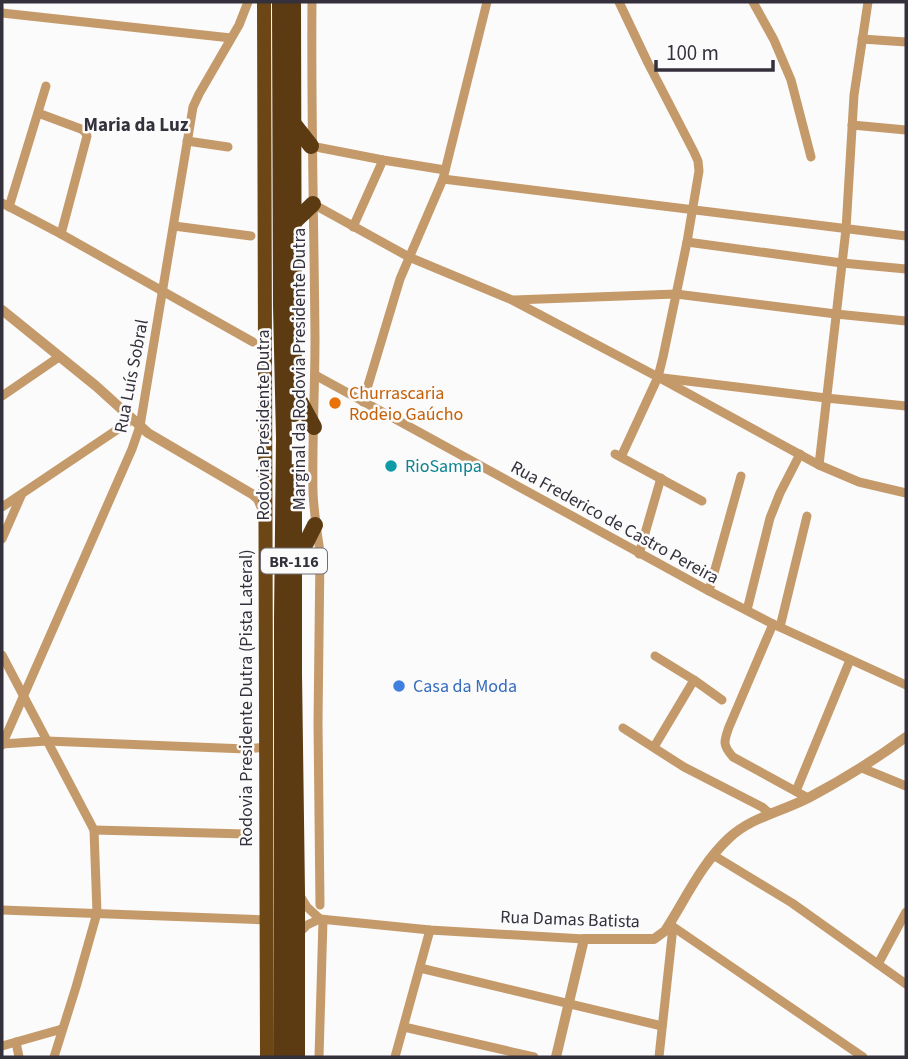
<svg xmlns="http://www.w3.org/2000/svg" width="908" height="1059" font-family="'Source Sans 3',sans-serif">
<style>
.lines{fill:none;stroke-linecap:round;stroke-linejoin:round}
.minor{stroke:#c59a6b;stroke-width:9}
.tertiary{stroke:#c59a6b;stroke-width:10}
.trunk{stroke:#6c4615;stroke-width:14}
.motorway{stroke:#5c3b12;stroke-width:16}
.food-dot{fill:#e8710a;stroke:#fbfbfb;stroke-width:2.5}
.culture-dot{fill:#0f9aa8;stroke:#fbfbfb;stroke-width:2.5}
.shop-dot{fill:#3f7fe0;stroke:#fbfbfb;stroke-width:2.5}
.labels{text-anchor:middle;stroke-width:5;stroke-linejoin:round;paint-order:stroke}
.shield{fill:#fbfbfb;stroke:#706e75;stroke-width:2}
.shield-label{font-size:16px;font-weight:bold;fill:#35313c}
.street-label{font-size:18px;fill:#35313c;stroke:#fbfbfb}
.food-label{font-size:18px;fill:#c56008;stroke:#fbfbfb;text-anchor:start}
.culture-label{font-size:18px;fill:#0d838f;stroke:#fbfbfb;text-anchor:start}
.shop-label{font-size:18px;fill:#366cbe;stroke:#fbfbfb;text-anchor:start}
.neighbourhood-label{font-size:19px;font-weight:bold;fill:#35313c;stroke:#fbfbfb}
</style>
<rect width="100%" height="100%" fill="#fbfbfb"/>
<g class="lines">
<g class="minor">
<path d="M312,2C311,114 314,226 315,338C315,390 312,442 313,493C314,513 317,532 320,552L318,723L320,905"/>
<polyline points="619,2 648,63 694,152 698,161 699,171 687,242 663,357 658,377 621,457"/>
<polyline points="753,2 774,40 791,80 811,157"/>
<polyline points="2,13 231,38"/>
<polyline points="862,39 906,42"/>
<polyline points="38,113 81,129 85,132 87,136 61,234"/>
<polyline points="852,125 906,130"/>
<polyline points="187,141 228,147"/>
<polyline points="311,146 383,160 445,170"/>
<polyline points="443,179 906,236"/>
<polyline points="2,203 61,234 253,342"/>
<polyline points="313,204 409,257 512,300 658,377 819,465 859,482 906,493"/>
<polyline points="9,207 46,86"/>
<polyline points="174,226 251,236"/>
<polyline points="353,227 383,160"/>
<polyline points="687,242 842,263 906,269"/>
<polyline points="514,300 676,294 836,314 906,321"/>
<polyline points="315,375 709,591 773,624 906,685"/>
<polyline points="663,378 826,398 906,406"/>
<polyline points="2,396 59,357"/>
<polyline points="363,402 400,279 443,179 487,2"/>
<polyline points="615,454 702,501"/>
<polyline points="819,465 846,229 854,95 868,2"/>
<polyline points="2,507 133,419"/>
<polyline points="2,539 21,496"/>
<polyline points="639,554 661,478"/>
<polyline points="709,591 741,476"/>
<polyline points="747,610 770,518 780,493 800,454"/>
<path d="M773,624L729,727C724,741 722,745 733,757L808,798"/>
<polyline points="780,627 807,516"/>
<polyline points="2,655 94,830 97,913 76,987 54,1057"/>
<polyline points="655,656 694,680 722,700"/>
<polyline points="623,728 684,767 762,807 770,814"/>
<polyline points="2,744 47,741 246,749 266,747"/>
<polyline points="2,745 132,449 140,426 193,107 199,94 239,25 248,2"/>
<polyline points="654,747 694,680"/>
<polyline points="862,768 906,786"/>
<polyline points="796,791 850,660"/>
<polyline points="94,830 246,834"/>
<polyline points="713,855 792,903 906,984"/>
<polyline points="299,894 307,907 320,919"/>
<polyline points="2,910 266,920"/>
<polyline points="669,924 863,1057"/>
<polyline points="298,934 307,925 320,919 430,930 584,939"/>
<polyline points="878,964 906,912"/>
<polyline points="420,968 662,1026"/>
<polyline points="404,1027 534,1057"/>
<polyline points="16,1042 19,1057"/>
<polyline points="2,1046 62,1029"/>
<polyline points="319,1057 323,920"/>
<polyline points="395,1057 430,930"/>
<polyline points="659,1057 673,927"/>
</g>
<g class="tertiary">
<polyline points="2,310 96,386 148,433 252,494 258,499 264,513"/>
<path d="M556,1057L584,939H654L665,931C685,900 701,864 729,838C751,817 784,811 810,797C844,779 876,759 906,737"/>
</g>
<polyline class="trunk" points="264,2 267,1057"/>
<g class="motorway">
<polyline points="280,2 281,306 284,438 282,618 282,1057"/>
<polyline points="293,2 294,414"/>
<polyline points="293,123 311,146"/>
<polyline points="294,222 313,204"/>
<polyline points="295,392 314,427"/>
<polyline points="294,472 294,674 297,892 297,1057"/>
<polyline points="296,563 315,525"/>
</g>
</g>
<circle class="food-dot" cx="335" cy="403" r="7"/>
<circle class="culture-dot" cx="391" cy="466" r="7"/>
<circle class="shop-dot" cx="399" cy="686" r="7"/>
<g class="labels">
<rect class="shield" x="261" y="548.5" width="66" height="25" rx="5"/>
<g class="shield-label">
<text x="294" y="567">BR-116</text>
</g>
<g class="street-label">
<text transform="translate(299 369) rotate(-90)" y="6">Marginal da Rodovia Presidente Dutra</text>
<text transform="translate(131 376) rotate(-79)" y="6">Rua Luís Sobral</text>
<text transform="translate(263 425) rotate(-90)" y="6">Rodovia Presidente Dutra</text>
<text transform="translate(615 522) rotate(29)" y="6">Rua Frederico de Castro Pereira</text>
<text transform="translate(246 698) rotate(-90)" y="6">Rodovia Presidente Dutra (Pista Lateral)</text>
<text transform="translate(570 919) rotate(2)" y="6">Rua Damas Batista</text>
</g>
<g class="food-label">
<text x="349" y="399">Churrascaria<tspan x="349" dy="21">Rodeio Gaúcho</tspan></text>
</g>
<g class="culture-label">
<text x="405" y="472">RioSampa</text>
</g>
<g class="shop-label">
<text x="413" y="692">Casa da Moda</text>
</g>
<g class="neighbourhood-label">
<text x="136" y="131">Maria da Luz</text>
</g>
</g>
<rect width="908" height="1059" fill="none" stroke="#35313c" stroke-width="7"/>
<path d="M656 60v10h117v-10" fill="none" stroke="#35313c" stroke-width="3.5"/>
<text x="666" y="60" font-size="21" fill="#35313c" stroke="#fbfbfb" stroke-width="5" paint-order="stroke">100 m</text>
</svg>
